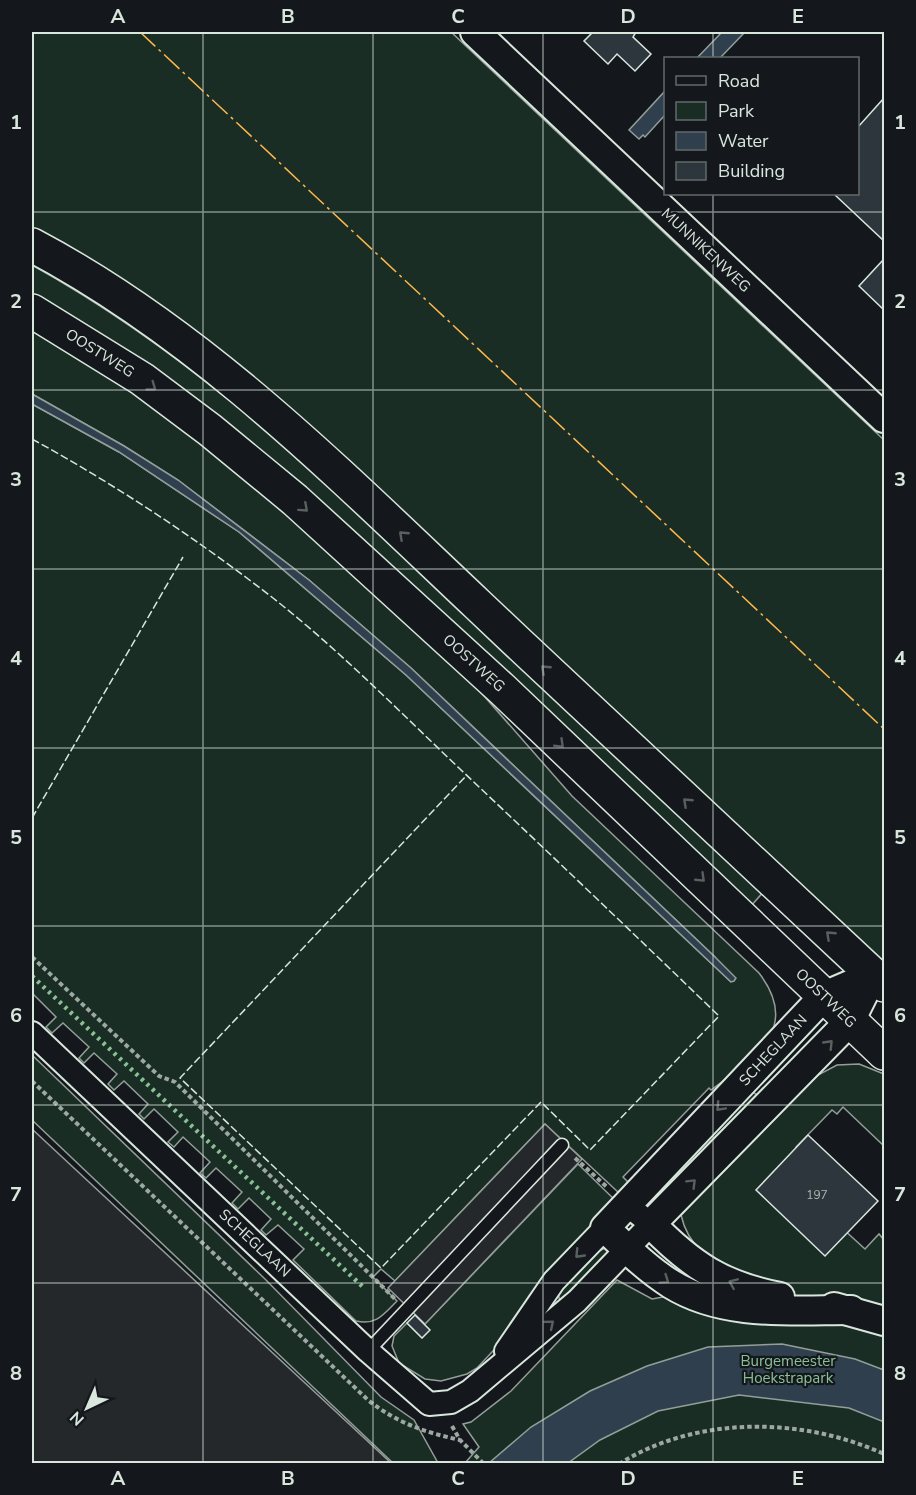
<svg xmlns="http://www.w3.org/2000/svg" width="916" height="1495" font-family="'Nunito Sans',sans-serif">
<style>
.green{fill:#1a2d24;stroke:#939e99;stroke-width:1.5}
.parking{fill:#24282b;stroke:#939e99;stroke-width:1.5}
.water{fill:#2f3f4d;stroke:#939e99;stroke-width:1.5}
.building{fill:#2c363c;stroke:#d8e6dc;stroke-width:1.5}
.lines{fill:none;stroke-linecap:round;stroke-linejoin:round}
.service-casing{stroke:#d8e6dc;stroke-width:15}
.minor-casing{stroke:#d8e6dc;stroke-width:26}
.tertiary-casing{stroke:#d8e6dc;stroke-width:32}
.primary-casing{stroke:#d8e6dc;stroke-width:36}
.path{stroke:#9da8a2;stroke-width:4;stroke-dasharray:4.5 3;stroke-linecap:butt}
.service{stroke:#14181c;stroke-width:12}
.minor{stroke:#14181c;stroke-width:22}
.tertiary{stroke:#14181c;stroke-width:28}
.primary{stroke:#14181c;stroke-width:33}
.hedge{stroke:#8ac095;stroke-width:4.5;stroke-dasharray:3 4.5;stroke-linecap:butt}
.fence{stroke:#d8e6dc;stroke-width:1.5;stroke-dasharray:8 3;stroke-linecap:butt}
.power{stroke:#ffb74d;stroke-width:1.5;stroke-dasharray:21 4.5 3 4.5;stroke-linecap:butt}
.oneway{stroke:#59605f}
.grid{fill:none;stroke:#d8e6dc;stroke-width:1.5;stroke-opacity:0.55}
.labels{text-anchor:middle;stroke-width:4.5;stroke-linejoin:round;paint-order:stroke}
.number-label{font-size:12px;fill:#adbab4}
.street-label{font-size:15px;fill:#d8e6dc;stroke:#14181c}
.park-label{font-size:15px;fill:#8ac095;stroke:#14181c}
.neatline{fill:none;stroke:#d8e6dc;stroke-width:2}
.grid-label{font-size:20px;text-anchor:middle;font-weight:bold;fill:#d8e6dc}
</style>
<rect width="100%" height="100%" fill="#14181c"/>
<g class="green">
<polygon points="32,32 451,32 884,440 884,967 345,461 32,233"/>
<path d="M32,265C187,351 309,466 438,586C547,687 656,788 766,889L750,907L32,296Z"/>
<path d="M32,328L128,389L187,431L343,561L470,680L572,796L759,973C802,1029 754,1058 711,1090L709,1088L623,1177L629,1183L619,1193L545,1124L395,1281L381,1269L373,1277L397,1301C384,1314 376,1326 356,1321L293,1260L304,1249L278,1225L266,1235L261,1230L271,1219L249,1198L238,1209L232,1203L242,1192L216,1168L206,1178L200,1173L210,1162L183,1137L174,1147L168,1142L178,1132L154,1109L144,1119L139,1114L148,1104L124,1081L114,1090L108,1084L117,1074L94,1053L84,1063L79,1058L89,1047L63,1023L52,1033L46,1027L56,1017L32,993V404L119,452L239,532L406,675L731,982L715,957L411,668L309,580L178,480L124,446L32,394Z"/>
<polygon points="32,1055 265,1279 381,1397 414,1420 438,1463 393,1463 32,1120"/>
<path d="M859,1064L884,1074V1146L843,1107L837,1114L832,1110L796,1147L797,1157L842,1228L865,1249L879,1234L884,1240V1463H465L479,1447L463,1424L471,1422L511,1391L617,1280L652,1299L753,1281C720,1263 690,1255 681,1215L818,1075L837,1065Z"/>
<polygon points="750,1089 758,1096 650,1209 647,1202"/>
<polygon points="578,1164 619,1204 525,1317 477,1368 467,1374 441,1381 425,1379 399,1363 392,1346 394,1336 407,1323 422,1338 429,1330 424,1325"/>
<polygon points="607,1247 611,1251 570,1296 560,1301 558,1294 562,1288 597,1252"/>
</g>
<g class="parking">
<polygon points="545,1124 582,1159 425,1324 388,1288"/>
<polygon points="32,1129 391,1463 33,1463"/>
</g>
<g class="water">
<polygon points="722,32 745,32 720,58 697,58"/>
<polygon points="665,91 665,115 645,137 643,135 639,139 629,130"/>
<polygon points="32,394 124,446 178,480 309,580 411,668 715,957 736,978 734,981 731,982 406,675 239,532 119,452 32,404"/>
<polygon points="782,1344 855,1359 884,1370 884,1422 849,1408 739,1395 658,1411 600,1440 568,1463 489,1463 531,1427 590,1391 647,1366 708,1347"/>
</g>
<g class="building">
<polygon points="593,32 636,32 633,37 651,54 635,71 617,54 608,64 584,41"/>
<polygon points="884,98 884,241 834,194 858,194 858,127"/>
<polygon points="884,259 884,310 859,286"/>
<polygon points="808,1135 878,1201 825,1256 756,1190"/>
<polygon points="415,1315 430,1330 422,1338 407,1323"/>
</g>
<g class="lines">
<defs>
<polyline id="service" points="368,1351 562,1145"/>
<g id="minor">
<polyline points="32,1033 368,1351 429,1404 451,1402 470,1391 577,1301 651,1224 627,1205"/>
<polyline points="506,1351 554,1281 605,1228"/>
</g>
<g id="tertiary">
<polyline points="475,32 884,418"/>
<path d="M780,1297C722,1286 691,1265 651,1224L850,1021L873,975"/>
<polyline points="834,1307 884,1321"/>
<path d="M851,1310C792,1310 724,1317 671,1284C647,1269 626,1248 605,1228L824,996L873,975"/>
</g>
<g id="primary">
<path d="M32,245C202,335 338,473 477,604C612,732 749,858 884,985"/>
<polyline points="32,311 142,379 210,430 295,500 502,689 884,1053"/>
</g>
</defs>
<use href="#service" class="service-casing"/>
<use href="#minor" class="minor-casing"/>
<use href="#tertiary" class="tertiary-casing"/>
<use href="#primary" class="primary-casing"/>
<g class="path">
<polyline points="32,957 159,1076 175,1082 395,1299"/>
<path d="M32,1081L368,1400C397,1423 424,1432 460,1440"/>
<polyline points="575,1158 607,1187"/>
<polyline points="452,1426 460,1440 484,1464"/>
<path d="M619,1464C697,1415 803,1417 884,1454"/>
</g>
<use href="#service" class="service"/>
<use href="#minor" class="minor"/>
<use href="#tertiary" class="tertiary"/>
<use href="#primary" class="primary"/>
<polyline class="hedge" points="32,976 363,1287"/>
<g class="fence">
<path d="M32,439C116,485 197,539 273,598C339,650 399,711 460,769C547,851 633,933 719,1016L590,1150L541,1102L381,1268L180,1078L467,775"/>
<polyline points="32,818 183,557"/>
</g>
<polyline class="power" points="140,32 884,729"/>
</g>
<defs><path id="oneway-chevron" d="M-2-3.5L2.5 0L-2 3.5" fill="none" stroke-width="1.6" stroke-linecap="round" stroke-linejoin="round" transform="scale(1.5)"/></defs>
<g class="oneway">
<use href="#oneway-chevron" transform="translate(152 387) rotate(36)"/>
<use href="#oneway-chevron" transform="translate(304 508) rotate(42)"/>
<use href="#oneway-chevron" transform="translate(403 535) rotate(-137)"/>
<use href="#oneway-chevron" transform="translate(545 669) rotate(-137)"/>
<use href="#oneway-chevron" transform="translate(560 744) rotate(44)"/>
<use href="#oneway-chevron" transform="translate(687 802) rotate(-137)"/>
<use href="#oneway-chevron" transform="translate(701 878) rotate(44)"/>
<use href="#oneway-chevron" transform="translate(830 935) rotate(-137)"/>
<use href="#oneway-chevron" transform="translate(829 1044) rotate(-46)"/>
<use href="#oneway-chevron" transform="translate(720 1107) rotate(133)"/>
<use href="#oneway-chevron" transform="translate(692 1183) rotate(-45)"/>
<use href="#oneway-chevron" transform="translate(579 1254) rotate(134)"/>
<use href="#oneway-chevron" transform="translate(665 1280) rotate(35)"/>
<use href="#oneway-chevron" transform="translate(733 1283) rotate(-157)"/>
<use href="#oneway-chevron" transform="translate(550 1324) rotate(-40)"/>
</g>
<path class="grid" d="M203,32V1464M373,32V1464M543,32V1464M713,32V58M713,194V1464M32,212H884M32,390H884M32,569H884M32,748H884M32,926H884M32,1105H884M32,1283H884"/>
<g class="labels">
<g class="number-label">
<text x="817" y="1199">197</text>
</g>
<g class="street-label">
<text transform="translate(706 250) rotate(43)" y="5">MUNNIKENWEG</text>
<text transform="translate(100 353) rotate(32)" y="5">OOSTWEG</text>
<text transform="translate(474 663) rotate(42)" y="5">OOSTWEG</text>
<text transform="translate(826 998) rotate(44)" y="5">OOSTWEG</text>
<text transform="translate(773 1050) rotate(-47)" y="5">SCHEGLAAN</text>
<text transform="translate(255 1243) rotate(43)" y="5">SCHEGLAAN</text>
</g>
<g class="park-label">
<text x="788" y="1366">Burgemeester<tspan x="788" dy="17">Hoekstrapark</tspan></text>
</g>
</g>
<rect width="916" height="1495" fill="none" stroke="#14181c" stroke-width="66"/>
<rect x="664" y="57" width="195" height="138" fill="#14181c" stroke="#626a69" stroke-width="1.5"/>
<rect x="676" y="76" width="30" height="9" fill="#14181c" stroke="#626a69" stroke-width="1.5"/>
<text x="718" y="87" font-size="18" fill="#d8e6dc">Road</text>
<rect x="676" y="102" width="30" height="18" fill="#1a2d24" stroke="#626a69" stroke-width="1.5"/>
<text x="718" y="117" font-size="18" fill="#d8e6dc">Park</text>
<rect x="676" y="132" width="30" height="18" fill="#2f3f4d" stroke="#626a69" stroke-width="1.5"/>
<text x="718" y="147" font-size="18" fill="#d8e6dc">Water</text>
<rect x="676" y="162" width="30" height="18" fill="#2c363c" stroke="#626a69" stroke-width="1.5"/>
<text x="718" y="177" font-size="18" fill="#d8e6dc">Building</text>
<g transform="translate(87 1408) rotate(224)" stroke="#14181c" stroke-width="4.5" paint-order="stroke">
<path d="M0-4.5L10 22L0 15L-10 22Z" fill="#d8e6dc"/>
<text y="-9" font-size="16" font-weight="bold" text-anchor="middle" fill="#d8e6dc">N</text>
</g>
<rect x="33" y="33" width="850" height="1429" class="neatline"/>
<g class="grid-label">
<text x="118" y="23">A</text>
<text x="288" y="23">B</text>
<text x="458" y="23">C</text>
<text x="628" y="23">D</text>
<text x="798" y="23">E</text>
<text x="16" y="129">1</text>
<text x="900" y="129">1</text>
<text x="16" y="308">2</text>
<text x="900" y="308">2</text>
<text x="16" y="486">3</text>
<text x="900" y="486">3</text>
<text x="16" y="665">4</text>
<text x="900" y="665">4</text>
<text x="16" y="844">5</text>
<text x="900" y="844">5</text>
<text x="16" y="1022">6</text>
<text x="900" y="1022">6</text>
<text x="16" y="1201">7</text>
<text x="900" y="1201">7</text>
<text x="16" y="1380">8</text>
<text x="900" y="1380">8</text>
<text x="118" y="1485">A</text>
<text x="288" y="1485">B</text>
<text x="458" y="1485">C</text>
<text x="628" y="1485">D</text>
<text x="798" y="1485">E</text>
</g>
</svg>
